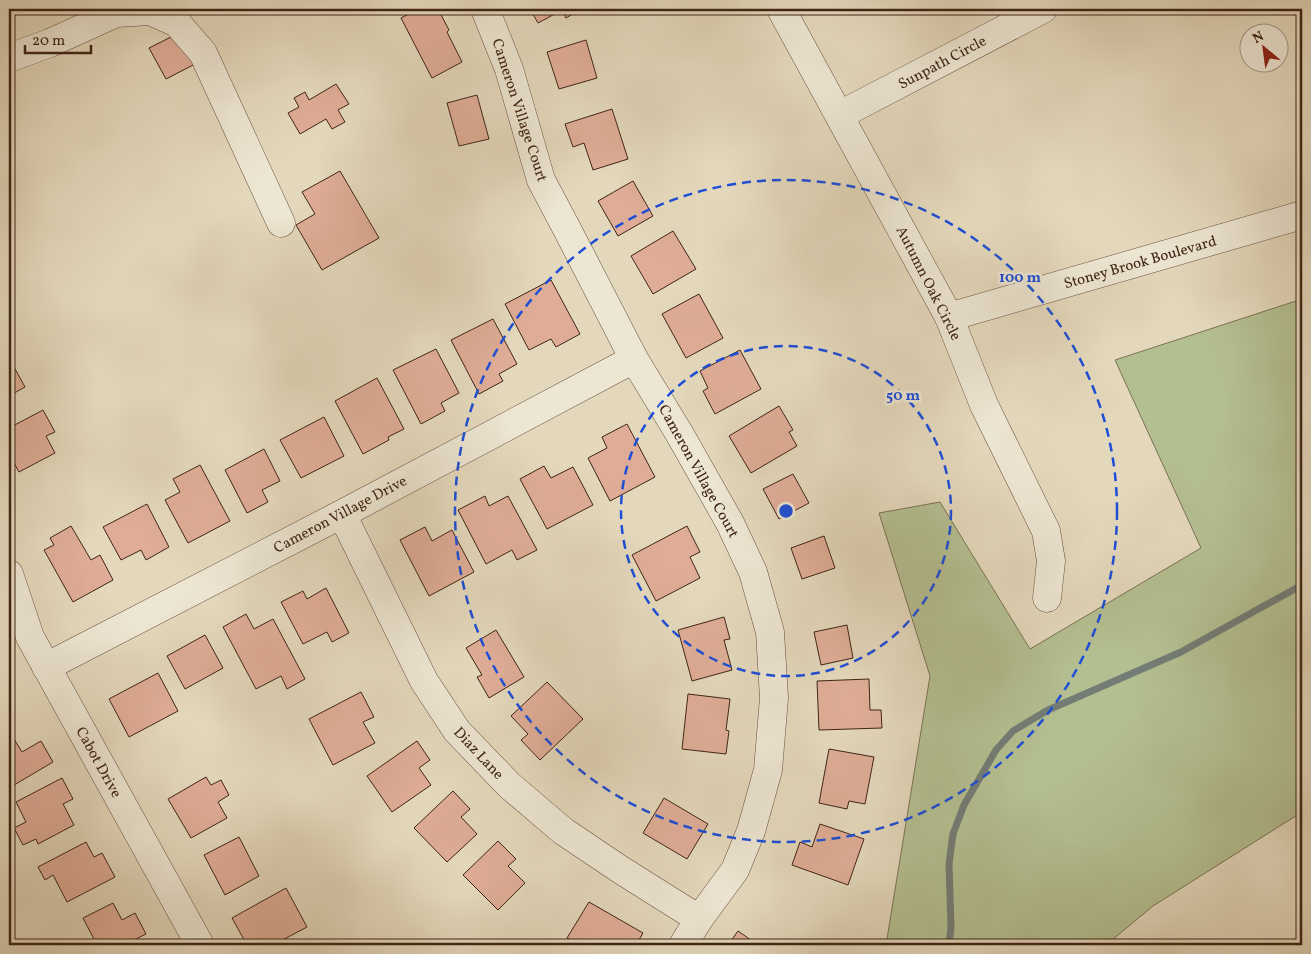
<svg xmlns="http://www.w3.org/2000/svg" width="1311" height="954" font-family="Vollkorn,serif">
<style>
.green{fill:#b4bf91;stroke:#7a7254}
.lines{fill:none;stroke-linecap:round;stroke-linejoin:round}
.stream{stroke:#737d76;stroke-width:7}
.building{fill:#dfad97;stroke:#3f2416}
.minor-casing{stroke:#685140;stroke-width:29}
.minor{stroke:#ede6d3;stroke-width:28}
.ring{fill:none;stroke:#1d4ed8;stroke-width:2.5;stroke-dasharray:9 6}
.labels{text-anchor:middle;stroke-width:5;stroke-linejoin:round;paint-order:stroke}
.street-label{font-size:15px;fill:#3f2416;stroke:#ede6d3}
.centre{fill:#1d4ed8;stroke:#ede6d3;stroke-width:2.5}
.ring-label{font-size:15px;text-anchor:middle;font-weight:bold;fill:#1d4ed8;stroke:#ede6d3;stroke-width:5;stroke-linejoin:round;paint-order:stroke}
</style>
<rect width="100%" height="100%" fill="#e4d8bc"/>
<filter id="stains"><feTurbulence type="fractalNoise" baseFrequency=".004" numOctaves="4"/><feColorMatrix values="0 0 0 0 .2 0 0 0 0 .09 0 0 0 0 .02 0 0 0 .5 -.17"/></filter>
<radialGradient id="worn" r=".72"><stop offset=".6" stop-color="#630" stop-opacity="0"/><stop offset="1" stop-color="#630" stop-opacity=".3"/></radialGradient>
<polygon class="green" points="1302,299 1302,812 1153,906 1106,945 886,945 930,676 879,513 940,502 1030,649 1201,548 1115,360"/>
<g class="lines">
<polyline class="stream" points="949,945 951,927 949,864 953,834 964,805 996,750 1013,731 1048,710 1181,652 1302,585"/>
</g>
<g class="building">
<polygon points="418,9 438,9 449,30 447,32 462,62 432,78 401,18"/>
<polygon points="530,9 581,9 566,18 562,10 538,23"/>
<polygon points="179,33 195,64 166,79 149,48"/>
<polygon points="586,40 597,78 559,89 547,52"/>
<polygon points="336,84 349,104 338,110 345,122 332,129 326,119 300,134 288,113 299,107 294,98 305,92 309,100"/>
<polygon points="477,95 489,139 459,146 447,103"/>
<polygon points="612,109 628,159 593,170 584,143 573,147 565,124"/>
<polygon points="340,171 379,238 322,270 296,225 315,214 302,192"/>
<polygon points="633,181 653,216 618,236 598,201"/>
<polygon points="673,231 696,269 653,294 631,256"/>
<polygon points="551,280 580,334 556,347 551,339 529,350 505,304"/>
<polygon points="699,294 723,338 686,358 662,314"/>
<polygon points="493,319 517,364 499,374 503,381 479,394 451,340"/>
<polygon points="436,349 459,393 441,403 445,411 421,424 393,370"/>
<polygon points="740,350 761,389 715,414 703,391 708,388 700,371"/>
<polygon points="9,358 25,387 9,396"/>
<polygon points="377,378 404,429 388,437 389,440 363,454 335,401"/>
<polygon points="779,406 793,430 789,432 797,446 751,473 729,436"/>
<polygon points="43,410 55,432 46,436 55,453 19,472 9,454 9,428"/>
<polygon points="324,417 344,456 301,478 280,440"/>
<polygon points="627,424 655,477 610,501 588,458 607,448 602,437"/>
<polygon points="264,449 280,481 262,490 268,502 247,513 225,470"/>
<polygon points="200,465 230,521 188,543 165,500 180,492 173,479"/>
<polygon points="544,466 551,478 573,467 593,505 547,529 520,479"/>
<polygon points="793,474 809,503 779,519 763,489"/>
<polygon points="485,496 489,506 508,496 537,550 517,560 512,550 486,564 458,510"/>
<polygon points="147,504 169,547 146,560 141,550 121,560 103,527"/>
<polygon points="71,526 91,560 100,555 113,580 73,602 44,550 54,545 50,538"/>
<polygon points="687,526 700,552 690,557 700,578 656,601 632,555"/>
<polygon points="425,527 432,541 452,530 474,572 429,596 400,540"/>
<polygon points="824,536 835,568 802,579 791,548"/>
<polygon points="326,588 349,633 332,642 327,632 303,644 281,602 303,591 307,599"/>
<polygon points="246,614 254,629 273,619 305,679 287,689 281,676 256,689 223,627"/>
<polygon points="724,617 730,639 724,640 732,670 692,681 678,630"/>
<polygon points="847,625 853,658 821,665 814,632"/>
<polygon points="496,630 524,677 489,698 477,677 482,675 466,648"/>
<polygon points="205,635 223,668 185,689 167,656"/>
<polygon points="158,673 178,711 129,737 109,699"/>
<polygon points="869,679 870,710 881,710 882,728 819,730 817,681"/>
<polygon points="547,682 583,719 540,760 521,740 528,734 511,716"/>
<polygon points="361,692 374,717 363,722 375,743 333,765 309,719"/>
<polygon points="688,694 730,699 726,730 729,731 726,754 682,749"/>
<polygon points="9,731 22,752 41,741 53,762 9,788"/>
<polygon points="417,741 430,760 419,768 431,785 392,812 367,776"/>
<polygon points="829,749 874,757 865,804 849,801 847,809 819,803"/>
<polygon points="206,777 211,785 221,780 229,795 218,802 227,818 191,838 168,799"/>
<polygon points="62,778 73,799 63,804 74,825 38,844 36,839 23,845 14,828 26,822 16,802"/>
<polygon points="453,791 470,809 461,817 477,834 447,862 414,828"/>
<polygon points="664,798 708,824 687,859 643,833"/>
<polygon points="820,824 864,839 848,885 792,865 800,842 812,847"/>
<polygon points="239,837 259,876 225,895 204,855"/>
<polygon points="498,841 516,859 508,866 525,883 498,910 463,875"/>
<polygon points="86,842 94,857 102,853 115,877 67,902 53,875 45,880 38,867"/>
<polygon points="286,888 307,927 273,945 247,945 232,918"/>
<polygon points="589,902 643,933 636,945 580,945 567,938"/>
<polygon points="113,903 122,920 135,913 146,934 124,945 97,945 83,918"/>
<polygon points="738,931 758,945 728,945"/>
</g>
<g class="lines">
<defs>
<g id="minor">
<polyline points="485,9 509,69 541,180 568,231 634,359 679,433 730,523 753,572 770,632 774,698 768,770 751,831 735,870 699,919 683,945"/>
<polyline points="781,9 949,317 984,405 1046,531 1051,561 1047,598"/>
<polyline points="9,58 50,43 116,13 150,11 177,23 203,53 281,223"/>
<polyline points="840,115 1043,9"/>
<polyline points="949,317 1302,215"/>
<polyline points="342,514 424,681 457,731 509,785 563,831 621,870 699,919"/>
<polyline points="9,574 30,637 200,945"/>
<polyline points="46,667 342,514 634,359"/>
</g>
</defs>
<use href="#minor" class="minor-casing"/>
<use href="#minor" class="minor"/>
</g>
<g class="ring">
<circle cx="786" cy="511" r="165"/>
<circle cx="786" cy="511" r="331"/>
</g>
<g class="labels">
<g class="street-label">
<text transform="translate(942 62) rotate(-28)" y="5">Sunpath Circle</text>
<text transform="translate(520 110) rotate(72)" y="5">Cameron Village Court</text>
<text transform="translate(1140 262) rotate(-16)" y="5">Stoney Brook Boulevard</text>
<text transform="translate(929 283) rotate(63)" y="5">Autumn Oak Circle</text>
<text transform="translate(699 471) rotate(61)" y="5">Cameron Village Court</text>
<text transform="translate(340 514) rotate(-28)" y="5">Cameron Village Drive</text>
<text transform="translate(479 753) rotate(47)" y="5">Diaz Lane</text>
<text transform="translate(99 762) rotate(61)" y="5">Cabot Drive</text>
</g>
</g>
<circle cx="786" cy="511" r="8" class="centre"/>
<g class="ring-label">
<text x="1020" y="282">100 m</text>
<text x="903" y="400">50 m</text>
</g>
<rect width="1311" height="954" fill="none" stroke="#e4d8bc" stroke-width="30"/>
<rect x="10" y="10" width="1291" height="934" fill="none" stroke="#3f2416" stroke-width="2.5"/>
<rect x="15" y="15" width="1281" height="924" fill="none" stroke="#3f2416"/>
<g transform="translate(1264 48) rotate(331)"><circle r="24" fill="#ede6d3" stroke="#a79887"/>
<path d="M0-4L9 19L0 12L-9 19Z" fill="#8f2418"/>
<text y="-8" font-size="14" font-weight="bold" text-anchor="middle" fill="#3f2416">N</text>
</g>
<path d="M25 45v8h66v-8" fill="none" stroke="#3f2416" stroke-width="2.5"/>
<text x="32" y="45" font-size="15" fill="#3f2416" stroke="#ede6d3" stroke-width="4" paint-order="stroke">20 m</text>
<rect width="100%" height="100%" filter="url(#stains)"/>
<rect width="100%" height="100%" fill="url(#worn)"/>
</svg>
